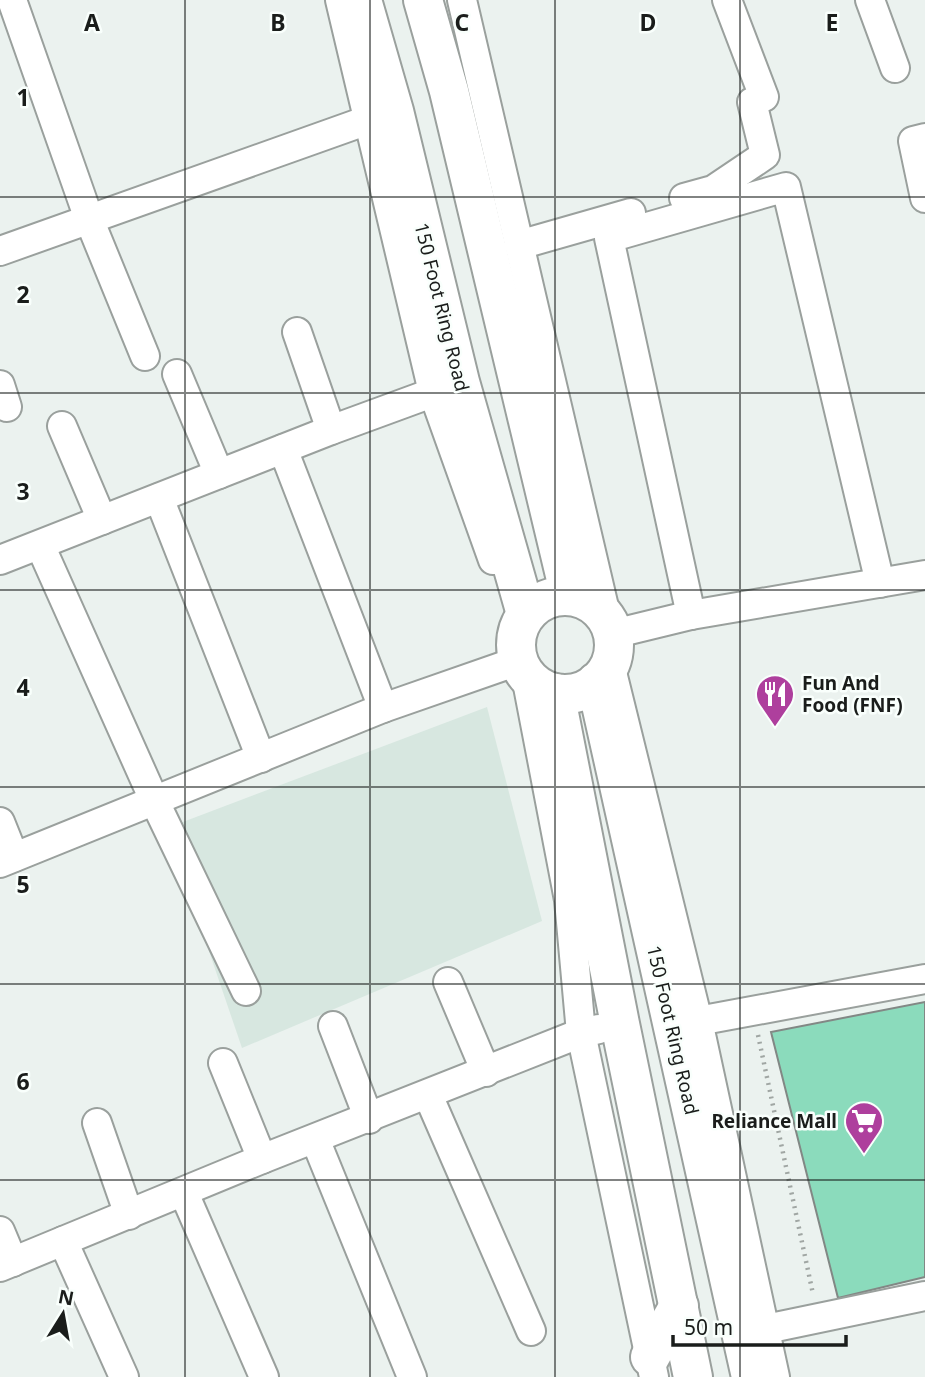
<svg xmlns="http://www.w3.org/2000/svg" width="925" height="1377" font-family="'Noto Sans',sans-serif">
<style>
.built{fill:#d7e7e0}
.building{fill:#8bdbbc;stroke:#828885;stroke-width:2}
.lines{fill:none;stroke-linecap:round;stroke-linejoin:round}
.minor-casing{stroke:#9aa09d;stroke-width:32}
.highway-casing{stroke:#9aa09d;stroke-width:42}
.path{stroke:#a0a6a3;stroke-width:4.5;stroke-dasharray:2 5;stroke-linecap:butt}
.minor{stroke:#fff;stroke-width:28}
.highway{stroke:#fff;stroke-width:38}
.grid{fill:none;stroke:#1a1d1b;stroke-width:2;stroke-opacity:0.55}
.labels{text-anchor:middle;stroke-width:5;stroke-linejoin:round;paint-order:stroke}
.street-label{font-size:19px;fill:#1a1d1b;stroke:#f9fffc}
.poi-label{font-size:19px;font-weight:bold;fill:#1a1d1b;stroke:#f9fffc;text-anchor:start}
.grid-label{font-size:23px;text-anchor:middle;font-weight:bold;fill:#1a1d1b;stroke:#f9fffc;stroke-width:5;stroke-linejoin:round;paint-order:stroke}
</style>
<rect width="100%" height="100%" fill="#ebf2ef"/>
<polygon class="built" points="487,707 542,921 242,1048 167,828"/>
<polygon class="building" points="925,1002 925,1277 838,1298 771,1032"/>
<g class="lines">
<defs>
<g id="minor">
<polyline points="12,0 89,219 145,356"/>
<polyline points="340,0 433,392 493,560"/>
<polyline points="462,0 607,620"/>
<polyline points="727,0 764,97"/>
<polyline points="870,0 895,68"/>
<polyline points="925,138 913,141 925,198"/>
<polyline points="684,198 713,190 765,155 752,102"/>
<polyline points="519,245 631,213"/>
<polyline points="0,251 385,114"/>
<polyline points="297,332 331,430"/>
<polyline points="177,374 219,474"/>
<polyline points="0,385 7,407"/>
<polyline points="62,426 102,520"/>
<polyline points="283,449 383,708"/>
<polyline points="159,498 261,758"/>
<polyline points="40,545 155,802 246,991"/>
<polyline points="0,560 331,430 451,386"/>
<polyline points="691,615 609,238 786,187 880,583"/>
<polyline points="613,634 691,615 925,575"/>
<polyline points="610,664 698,1021 775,1377"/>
<polyline points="526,676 569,900 581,1033 654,1377"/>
<polyline points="0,822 14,857"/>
<polyline points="0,863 383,708 518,661"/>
<polyline points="448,982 486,1072"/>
<polyline points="698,1021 925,979"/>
<polyline points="333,1026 369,1119"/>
<polyline points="223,1063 262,1159"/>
<polyline points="428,1095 531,1331"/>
<polyline points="97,1123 129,1215"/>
<polyline points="315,1139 412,1377"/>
<polyline points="184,1193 264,1377"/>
<polyline points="0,1231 13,1262"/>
<polyline points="63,1241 124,1377"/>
<polyline points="0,1267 262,1159 581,1033 599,1029"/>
<polyline points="766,1329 925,1296"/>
</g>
<g id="highway">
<polyline points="362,0 394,111 460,382 526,614"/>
<polyline points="423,0 449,91 570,596"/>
<circle cx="565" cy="645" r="49"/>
<polyline points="596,682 751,1377"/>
<polyline points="555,693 620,1024 693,1377"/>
<polyline points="650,1357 679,1306"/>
</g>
</defs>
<use href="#minor" class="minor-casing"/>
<use href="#highway" class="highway-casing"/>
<polyline class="path" points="758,1035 813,1294"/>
<use href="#minor" class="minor"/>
<use href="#highway" class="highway"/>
</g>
<path class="grid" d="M185,0V1377M370,0V1377M555,0V1377M740,0V1377M0,197H925M0,393H925M0,590H925M0,787H925M0,984H925M0,1180H925"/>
<defs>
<symbol id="restaurant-pin" viewBox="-11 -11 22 30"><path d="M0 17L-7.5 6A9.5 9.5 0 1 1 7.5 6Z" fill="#ae3f9d" stroke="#f9fffc"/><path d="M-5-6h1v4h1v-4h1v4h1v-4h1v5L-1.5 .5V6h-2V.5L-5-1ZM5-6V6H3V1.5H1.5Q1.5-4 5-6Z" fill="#fff"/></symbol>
<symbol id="supermarket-pin" viewBox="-11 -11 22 30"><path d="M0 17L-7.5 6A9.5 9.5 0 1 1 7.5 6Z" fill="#ae3f9d" stroke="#f9fffc"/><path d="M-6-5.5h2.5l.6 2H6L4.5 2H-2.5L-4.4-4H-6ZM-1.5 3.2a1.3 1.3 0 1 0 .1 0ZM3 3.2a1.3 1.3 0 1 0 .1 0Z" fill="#fff"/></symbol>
</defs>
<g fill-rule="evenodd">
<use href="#restaurant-pin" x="753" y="672" width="44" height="60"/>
<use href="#supermarket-pin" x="842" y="1099" width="44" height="60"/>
</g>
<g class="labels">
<g class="street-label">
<text transform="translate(442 307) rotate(76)" y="7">150 Foot Ring Road</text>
<text transform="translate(673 1030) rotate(77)" y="7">150 Foot Ring Road</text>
</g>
<g class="poi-label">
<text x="802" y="690">Fun And<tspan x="802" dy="22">Food (FNF)</tspan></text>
<text x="837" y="1128" text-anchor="end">Reliance Mall</text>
</g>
</g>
<g class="grid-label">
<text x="92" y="31">A</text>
<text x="278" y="31">B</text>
<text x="462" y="31">C</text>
<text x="648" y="31">D</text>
<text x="832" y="31">E</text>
<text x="23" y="106">1</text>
<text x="23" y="303">2</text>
<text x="23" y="500">3</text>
<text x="23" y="696">4</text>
<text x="23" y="893">5</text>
<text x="23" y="1090">6</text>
</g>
<g transform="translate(63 1314) rotate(11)" stroke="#f9fffc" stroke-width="5" paint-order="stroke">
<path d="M0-5L12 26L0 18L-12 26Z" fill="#1a1d1b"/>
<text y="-10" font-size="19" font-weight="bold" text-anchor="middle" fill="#1a1d1b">N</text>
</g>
<path d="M673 1335v10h173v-10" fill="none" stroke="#1a1d1b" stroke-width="3.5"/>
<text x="684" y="1335" font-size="21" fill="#1a1d1b" stroke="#f9fffc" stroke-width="5" paint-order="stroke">50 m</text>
</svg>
